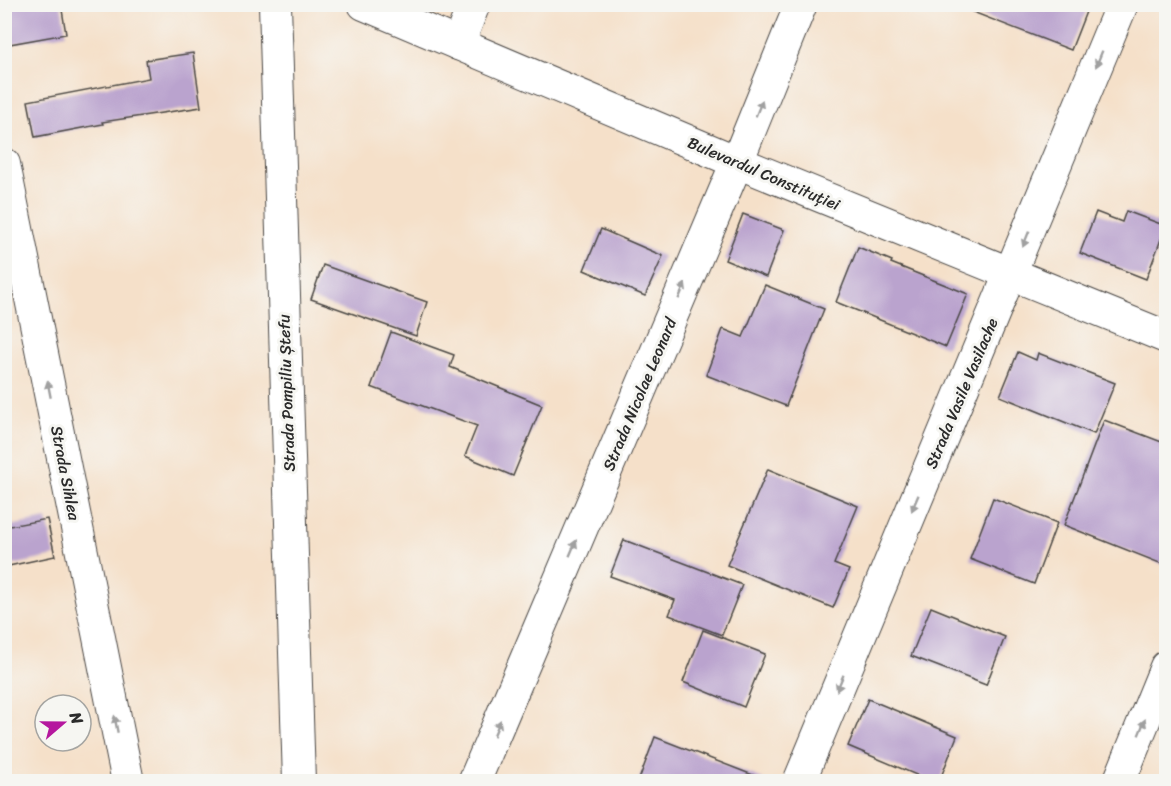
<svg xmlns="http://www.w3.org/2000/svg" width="1171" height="786" font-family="Sriracha,sans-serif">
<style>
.building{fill:#baa3ce}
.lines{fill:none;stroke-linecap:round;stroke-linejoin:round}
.minor-casing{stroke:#494643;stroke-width:34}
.minor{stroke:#fff;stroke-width:32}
.oneway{fill:#a0a0a0}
.labels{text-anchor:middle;stroke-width:6;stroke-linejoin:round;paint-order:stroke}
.street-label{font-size:16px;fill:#2b2b2b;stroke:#f6f6f2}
</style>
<rect width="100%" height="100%" fill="#f6f6f2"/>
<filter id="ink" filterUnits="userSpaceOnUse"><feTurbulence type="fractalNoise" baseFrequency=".0167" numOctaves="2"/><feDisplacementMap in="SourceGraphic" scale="12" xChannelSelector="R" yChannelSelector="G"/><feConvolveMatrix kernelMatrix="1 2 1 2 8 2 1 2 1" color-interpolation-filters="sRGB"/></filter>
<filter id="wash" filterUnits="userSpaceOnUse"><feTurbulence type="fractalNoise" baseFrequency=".008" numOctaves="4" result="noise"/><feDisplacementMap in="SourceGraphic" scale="24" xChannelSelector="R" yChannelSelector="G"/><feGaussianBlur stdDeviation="1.35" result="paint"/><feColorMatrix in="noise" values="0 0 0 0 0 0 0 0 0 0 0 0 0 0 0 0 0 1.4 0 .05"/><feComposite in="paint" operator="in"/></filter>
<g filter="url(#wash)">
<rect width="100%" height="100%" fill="#f5e0c9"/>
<g id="blocks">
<g class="building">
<polygon points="4,4 61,4 66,34 4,45"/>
<polygon points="960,4 1089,4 1071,50 960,7"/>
<polygon points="193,53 201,107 102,122 103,124 35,137 28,101 149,78 146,60"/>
<polygon points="1126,211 1166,226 1146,279 1080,253 1096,212 1122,222"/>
<polygon points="743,214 784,230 766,277 725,260"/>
<polygon points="601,229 663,256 645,296 584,270"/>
<polygon points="858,247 892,261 891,263 968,294 946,347 836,302"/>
<polygon points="323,265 427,302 416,336 311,299"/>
<polygon points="765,285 824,309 786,406 706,375 723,329 743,337"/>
<polygon points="391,332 454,355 450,367 542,405 513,476 465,456 477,426 371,387"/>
<polygon points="1018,352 1036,360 1038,353 1115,383 1094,434 1000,396"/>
<polygon points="1104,420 1167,444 1167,566 1064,525"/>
<polygon points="768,469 858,506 834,564 849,570 833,608 727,565"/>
<polygon points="993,498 1057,523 1034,584 970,559"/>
<polygon points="47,519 55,556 4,567 4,527"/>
<polygon points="624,540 742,585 722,635 669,615 675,600 610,576"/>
<polygon points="931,607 1005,637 986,685 911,656"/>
<polygon points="703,630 765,654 744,707 683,682"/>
<polygon points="868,699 957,736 939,782 933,782 848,746"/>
<polygon points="655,737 763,779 762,782 638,782"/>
</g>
</g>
</g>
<g filter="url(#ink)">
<use href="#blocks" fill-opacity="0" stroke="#494643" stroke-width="1.5"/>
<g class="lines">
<defs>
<g id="minor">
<polyline points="275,4 299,782"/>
<polyline points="364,4 737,162 1166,337"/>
<polyline points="458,44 474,4"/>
<polyline points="4,164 128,782"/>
<polyline points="474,782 737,162 801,4"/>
<polyline points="799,782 1122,4"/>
<polyline points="1119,782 1166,667"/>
</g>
</defs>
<use href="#minor" class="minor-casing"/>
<use href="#minor" class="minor"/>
</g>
<defs><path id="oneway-solid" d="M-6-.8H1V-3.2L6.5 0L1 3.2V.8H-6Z" transform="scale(1.5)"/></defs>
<g class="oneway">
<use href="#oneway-solid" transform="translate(1099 59) rotate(112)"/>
<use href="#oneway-solid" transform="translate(759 108) rotate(-68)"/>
<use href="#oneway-solid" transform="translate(1026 239) rotate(112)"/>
<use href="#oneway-solid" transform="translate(682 291) rotate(-67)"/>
<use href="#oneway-solid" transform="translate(49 389) rotate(-101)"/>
<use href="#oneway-solid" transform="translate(915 503) rotate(113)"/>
<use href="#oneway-solid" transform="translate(573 548) rotate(-67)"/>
<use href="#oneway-solid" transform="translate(840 683) rotate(113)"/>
<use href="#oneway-solid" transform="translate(116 724) rotate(-101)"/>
<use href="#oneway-solid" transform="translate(1142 727) rotate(-68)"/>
<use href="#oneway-solid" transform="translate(497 728) rotate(-67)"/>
</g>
</g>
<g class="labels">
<g class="street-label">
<text transform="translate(764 173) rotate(23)" y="6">Bulevardul Constituției</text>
<text transform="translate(286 393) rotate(-92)" y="6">Strada Pompiliu Ștefu</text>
<text transform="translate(961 393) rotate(-67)" y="6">Strada Vasile Vasilache</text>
<text transform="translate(639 394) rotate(-67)" y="6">Strada Nicolae Leonard</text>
<text transform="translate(66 473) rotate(79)" y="6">Strada Sihlea</text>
</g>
</g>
<rect width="1171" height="786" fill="none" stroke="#f6f6f2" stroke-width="24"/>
<g transform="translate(63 723) rotate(70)"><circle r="28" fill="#f6f6f2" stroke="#a5a5a2" stroke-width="1.5"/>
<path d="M0-4.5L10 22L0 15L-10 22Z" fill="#b5179e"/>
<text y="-9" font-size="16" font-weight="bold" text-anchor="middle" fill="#2b2b2b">N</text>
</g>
</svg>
